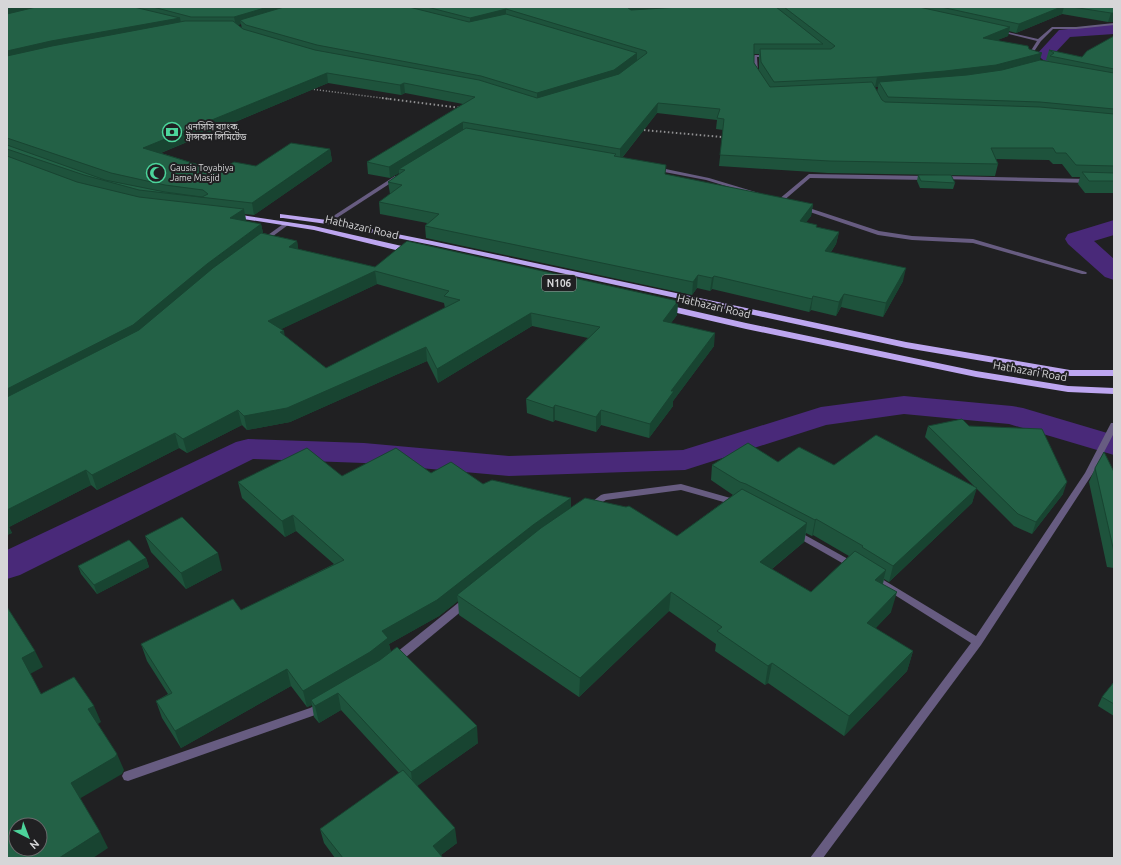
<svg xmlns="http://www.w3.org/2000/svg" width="1121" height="865" font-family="Ubuntu,'Noto Sans Bengali',sans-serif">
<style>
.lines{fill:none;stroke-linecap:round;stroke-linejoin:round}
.canal{fill:#492979;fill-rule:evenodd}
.minor{fill:#675c81;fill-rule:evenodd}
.trunk{fill:#bda6f0;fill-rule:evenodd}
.rail-far1{stroke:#909092;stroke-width:1.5;stroke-dasharray:1 2;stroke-linecap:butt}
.rail{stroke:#909092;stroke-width:2;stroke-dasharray:1.5 2.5;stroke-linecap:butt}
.wall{fill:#1e533c;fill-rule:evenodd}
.shaded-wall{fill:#184431}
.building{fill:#236146;stroke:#184431;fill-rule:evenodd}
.labels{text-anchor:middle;stroke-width:4;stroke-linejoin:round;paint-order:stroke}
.far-poi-label{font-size:9px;fill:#d6d6d8;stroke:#202022;text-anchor:start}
.shield{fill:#202022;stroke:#9f9fa1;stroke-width:1}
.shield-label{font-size:10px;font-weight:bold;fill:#d6d6d8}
.street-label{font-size:11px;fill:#d6d6d8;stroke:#202022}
</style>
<rect width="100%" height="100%" fill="#202022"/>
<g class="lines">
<g class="canal">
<path d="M1114,24V34L1070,37L1055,53L1069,58L1114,64V74C1095,72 1049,71 1037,54L1059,30Z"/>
<polygon points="1114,220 1114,235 1094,241 1114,259 1114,280 1105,277 1068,244 1065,239 1068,234"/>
<polygon points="904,396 1012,406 1023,408 1114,435 1114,455 1009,424 904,414 826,425 685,470 509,476 364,463 253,459 20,575 7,579 7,550 236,442 248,439 364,443 509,456 683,450 821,407"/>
</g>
<g class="minor">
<polygon points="1114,23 1114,25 1076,29 1053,29 1041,41 1031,56 1034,58 1032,59 1027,57 1037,41 997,31 999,30 1038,39 1052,27 1076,27"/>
<polygon points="755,55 768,55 770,56 768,57 757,57 758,72 760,75 758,76 754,72 753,56"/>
<polygon points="656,167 709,178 762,194 759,196 706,180 654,170 654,168"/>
<polygon points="809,174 927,176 930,178 927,180 810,178 782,202 778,202 778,200"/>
<polygon points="395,176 400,177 329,223 324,222"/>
<polygon points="943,176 1089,179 1092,181 1089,183 941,179 941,177"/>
<polygon points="803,206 879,231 912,236 973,239 1086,272 1087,273 1086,274 1082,274 973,243 912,240 878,235 801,209 800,208"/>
<polygon points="286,222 289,224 288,225 265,242 261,242 261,240"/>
<polygon points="1111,423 1114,423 1114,433 1093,473 981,645 823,858 810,858 971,643 871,580 869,578 871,576 877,576 976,636 1085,473"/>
<polygon points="681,484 741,501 742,503 738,506 681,490 606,500 589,510 585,507 601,495 604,494"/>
<polygon points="796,530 857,564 859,566 857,568 851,568 793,535 791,533 793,531"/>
<polygon points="466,598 469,599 471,602 469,605 400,662 396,663 392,662 391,659 392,656 463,599"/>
<polygon points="322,702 326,703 327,706 326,709 318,714 128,781 124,780 122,776 124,772 310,708"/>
</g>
<g class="trunk">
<polygon points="228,213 314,226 415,249 416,251 412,254 314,230 231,217 227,215"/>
<polygon points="280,214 327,220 432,241 906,342 1070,370 1114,370 1114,376 1070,376 906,348 432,245 327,224 283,218 280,218"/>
<polygon points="663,304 746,323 976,371 1068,386 1114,388 1114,394 1068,392 976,377 746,329 660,309 658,307"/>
</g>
<polyline class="rail-far1" points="302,88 390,99"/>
<g class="rail">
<polyline points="382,98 469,109"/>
<polyline points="632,129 733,138"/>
</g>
</g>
<g class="wall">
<path d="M7,7H1114V22H1108L1062,14L1016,33L1009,31L1008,36L997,40L1029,49L1040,60L1049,61L1046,60L1049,50L1082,57L1114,36V193H1085L1078,184L1080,177H1072L1062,164H1053L1049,160L996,159L998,164L995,176L828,173L719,166L723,130L716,129L717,120L657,113L622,158L665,175L813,204L811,216L806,222L817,227L839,232L836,244L831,252L903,281L883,317L841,307L836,316L811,310L809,312L712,289L710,291L697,288L692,295L426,238L425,226L427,223L380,214L379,202L390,194L388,182L399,174V173L390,178L368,174L367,162L463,104L405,93L401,95L328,83L161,153L219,171L256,166L330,149L332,161L254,215L245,214L246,221L261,224L263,233L297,241L298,249L375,267L678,301L677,315L671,323L714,346L673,401V406L649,438L601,425L596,432L555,420L553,422L527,413L526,399L588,338L532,326L438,383L427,361L290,422L247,430L242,425L187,453L179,448L97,490L91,485L9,527L12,533L7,535ZM241,24L242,29L237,25ZM754,54H759V71L754,63ZM875,87H878L877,92ZM377,284L444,303L445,308L326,368L285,336L281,329Z"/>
<polygon points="918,175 955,183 953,189 920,188 917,181"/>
<path d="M928,426H969L1063,494L1032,534L1014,526L976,488L972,503L889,582L884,579L883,584L891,612L875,628L913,651L907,671L844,736L768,683L765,685L715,651L716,644L669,611L579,697L459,615L458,601L439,616L389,644L391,652L478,743L417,786L457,843L441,855L443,858H335L324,843L320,829L399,773L341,710L319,723L314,717L312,705L307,707L291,686L181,748L162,718L156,701L168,694L147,661L141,644L241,610L334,564L296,531L285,537L242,498L238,482L342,476L431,473L483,484L571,498V507L677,536L733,495L711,480L712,465L778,462L834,465L975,487L925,437ZM806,533L812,536L813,535L849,556L811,592L772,569L804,542Z"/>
<polygon points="1095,468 1114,472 1114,568 1107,567 1089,482"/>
<polygon points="145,536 222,570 186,589 151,552"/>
<polygon points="146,558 149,567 97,594 81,574 78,566"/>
<polygon points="1114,682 1114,716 1098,706 1102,697"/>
</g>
<g class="shaded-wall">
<polygon points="16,7 54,7 7,19 7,9"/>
<polygon points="268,7 299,7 240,20 241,24 236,26 234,17"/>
<polygon points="628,7 700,7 628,16"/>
<polygon points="1061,7 1064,7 1062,14 1016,33 1019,24"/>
<polygon points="506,9 506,18 470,26 470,18"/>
<polygon points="1111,13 1114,13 1114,22 1108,22"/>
<polygon points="180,18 182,27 7,61 7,51 51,41"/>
<polygon points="1010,27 1008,36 981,47 983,38"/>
<polygon points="637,53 637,63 613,80 537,103 537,93"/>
<polygon points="1042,53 1039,63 994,74 879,82 878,87 875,87 877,77"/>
<polygon points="327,73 328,83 146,159 143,148"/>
<polygon points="404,83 405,93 401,95 400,85"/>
<polygon points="658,103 657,113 620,160 620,149"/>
<polygon points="463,122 463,133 399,169 399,173 390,178 389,167"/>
<polygon points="330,149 332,161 254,215 252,203"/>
<polygon points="813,204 811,216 798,233 800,221"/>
<polygon points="244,209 246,221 233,230 230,218"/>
<polygon points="261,224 264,237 137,339 7,406 7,389 207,264"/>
<polygon points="839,232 836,244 823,263 825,251"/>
<polygon points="297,241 299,254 289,247"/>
<polygon points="906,268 903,281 883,317 886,303"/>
<polygon points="375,271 377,284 271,334 268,321"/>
<polygon points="698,275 697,288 692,295 693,282"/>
<polygon points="714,276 712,289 710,291 712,278"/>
<polygon points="844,294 841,307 836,316 839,302"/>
<polygon points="813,296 811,310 809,312 812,299"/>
<polygon points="678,301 677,315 662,335 663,321"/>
<polygon points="531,313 532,326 438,383 437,369"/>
<polygon points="284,331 286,345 280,332"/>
<polygon points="715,333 714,346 673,401 673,406 649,438 650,424 671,391"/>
<polygon points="426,347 427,361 290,422 247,430 244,416"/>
<polygon points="555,405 555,420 553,422 553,408"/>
<polygon points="238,410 242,425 187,453 183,439"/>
<polygon points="601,410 601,425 596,432 596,417"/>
<polygon points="175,433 179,448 97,490 92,475"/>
<polygon points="86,470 91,485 9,527 12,533 7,535 7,510"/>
<polygon points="1067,482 1063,494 1032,534 1036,522"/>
<polygon points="977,488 972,503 889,582 893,566"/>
<polygon points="571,498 571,514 457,595 458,601 439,616 389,644 391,655 311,700 312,705 307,707 303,691 382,631"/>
<polygon points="293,515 296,531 285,537 282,521"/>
<polygon points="816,519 813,535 812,536 815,520"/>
<polygon points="807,523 804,542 757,581 760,562"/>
<polygon points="218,553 222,570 186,589 181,573"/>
<polygon points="146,558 149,567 97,594 94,585"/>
<polygon points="886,570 881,589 875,580"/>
<polygon points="671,592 669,611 579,697 580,678"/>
<polygon points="897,592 891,612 862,643 867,623"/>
<polygon points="35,651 43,667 30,674 22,658"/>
<polygon points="913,651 907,671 844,736 849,716"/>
<polygon points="772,663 768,683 765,685 768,666"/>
<polygon points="287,669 291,686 181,748 175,731"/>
<polygon points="338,693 341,710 319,723 315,706"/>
<polygon points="94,706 101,722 95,726 88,709"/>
<polygon points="477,726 478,743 413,789 411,772"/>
<polygon points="117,754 124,770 122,774 79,799 71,783"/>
<polygon points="455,828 457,843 437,858 433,846"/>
<polygon points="100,832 108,848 93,858 59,858"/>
</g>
<g class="building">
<polygon points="7,7 16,7 7,9"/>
<polygon points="36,7 134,7 180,18 51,41 7,51 7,14"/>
<polygon points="153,7 268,7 234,17 191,17"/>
<polygon points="284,7 409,7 469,22 506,14 637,53 614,70 537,93 481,76 317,45 246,25 240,20"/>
<polygon points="427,7 628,7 628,8 631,10 680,7 776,7 823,44 754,44 754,63 770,87 872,82 882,100 885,102 1040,107 1114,114 1114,166 1076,165 1066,153 1056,153 1053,148 991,148 998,164 830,161 720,155 724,119 717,118 720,109 658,103 620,149 463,122 389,167 367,162 475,97 404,83 400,85 327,73 143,148 219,171 234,162 256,166 291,143 330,149 252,203 139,190 84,175 7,149 7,145 105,180 165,192 202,197 208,194 203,190 165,185 111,173 7,138 7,56 52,46 185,21 233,21 243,29 315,50 479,80 537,98 619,74 647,53 646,51 506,9 470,18"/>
<polygon points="784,7 919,7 1010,27 983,38 1028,46 1029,49 1042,53 996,65 945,71 877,77 774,82 761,62 760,49 831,49 835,46"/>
<polygon points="941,7 1061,7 1019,24"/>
<polygon points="1072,7 1114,7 1114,13 1111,13"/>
<polygon points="1114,36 1114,69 1050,56 1054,53 1049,50 1082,57 1087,51"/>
<polygon points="1040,60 1114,73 1114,109 1040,102 888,97 879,82 967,75 1002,70"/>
<polygon points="466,128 616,154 614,156 666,165 665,174 813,204 800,221 817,225 816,227 839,232 825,251 906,268 886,303 844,294 839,302 813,296 812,299 714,276 712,278 698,275 693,282 425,226 439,214 379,202 402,185 388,182 405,170 399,169"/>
<polygon points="7,156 77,182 139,197 244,209 230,218 261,224 207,264 133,325 7,389"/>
<polygon points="1082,172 1114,173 1114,181 1089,181"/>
<polygon points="918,175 951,175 955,183 921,181"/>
<path d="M261,233L297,241L289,247L375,267L407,241L678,301L663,321L715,333L671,391H674L650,424L601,410L596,417L555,405L553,408L526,399L600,327L531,313L437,369L426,347L287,408L244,416L238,410L183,439L175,433L92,475L86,470L7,510V397L139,330L213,268ZM375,271L449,291L444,296L460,300L326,368L280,332L284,331L268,321Z"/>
<polygon points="962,419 969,426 1042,429 1067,482 1036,522 1018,514 928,426"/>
<polygon points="876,435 977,488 893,566 862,547 863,546 816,519 815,520 746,484 740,482 712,465 748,443 778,462 799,447 834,465"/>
<polygon points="307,448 342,476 396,448 431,473 451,462 483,484 492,480 571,498 533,525 437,600 382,631 388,638 370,652 303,691 287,669 175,731 156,701 172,693 141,644 233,599 241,610 344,560 293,515 282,521 238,482"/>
<polygon points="1104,452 1114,472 1114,552 1095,468"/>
<polygon points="742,489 807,523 760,562 811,592 855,551 886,570 875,580 897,592 867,623 913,651 849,716 772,663 768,666 717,631 722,627 671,592 580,678 457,595 541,528 585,498 626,507 629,506 677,536"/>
<polygon points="182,517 218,553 181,573 145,536"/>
<polygon points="129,540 146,558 94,585 78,566"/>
<path d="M7,607L35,651L22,658L41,694L74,677L94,706L88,709L117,754L115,757L71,783L100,832L59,858H7ZM16,825H40V849H16Z"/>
<polygon points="397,647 477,726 411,772 338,693 315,706 311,700 380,660"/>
<polygon points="1114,682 1114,704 1102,697"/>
<polygon points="403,770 455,828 433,846 443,858 343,858 320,829"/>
</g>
<defs>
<symbol id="bank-ring" viewBox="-11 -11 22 22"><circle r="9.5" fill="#202022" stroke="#4cd49b" stroke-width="1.5"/><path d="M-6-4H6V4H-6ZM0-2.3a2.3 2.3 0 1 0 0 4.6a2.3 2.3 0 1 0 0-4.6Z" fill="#4cd49b"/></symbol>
<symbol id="mosque-ring" viewBox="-11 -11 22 22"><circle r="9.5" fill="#202022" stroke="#4cd49b" stroke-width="1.5"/><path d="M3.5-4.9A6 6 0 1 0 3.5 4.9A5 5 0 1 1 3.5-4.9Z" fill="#4cd49b"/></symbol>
</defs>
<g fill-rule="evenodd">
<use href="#bank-ring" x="161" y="121" width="22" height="22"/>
<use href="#mosque-ring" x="145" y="162" width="22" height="22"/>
</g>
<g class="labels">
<g class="far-poi-label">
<text x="186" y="130">এনসিসি ব্যাংক,<tspan x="186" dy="10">ট্রান্সকম লিমিটেড</tspan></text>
<text x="170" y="171">Gausia Toyabiya<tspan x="170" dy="10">Jame Masjid</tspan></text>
</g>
<rect class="shield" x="542" y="275" width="34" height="16" rx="3"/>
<g class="shield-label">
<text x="559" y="287">N106</text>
</g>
<g class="street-label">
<text transform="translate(362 227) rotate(13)" y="4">Hathazari Road</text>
<text transform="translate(714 306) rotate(13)" y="4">Hathazari Road</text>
<text transform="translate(1030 371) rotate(10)" y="4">Hathazari Road</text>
</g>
</g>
<rect width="1121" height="865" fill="none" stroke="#d6d6d8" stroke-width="16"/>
<g transform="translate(28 837) rotate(138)"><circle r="19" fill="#202022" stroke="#69696b"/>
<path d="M0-3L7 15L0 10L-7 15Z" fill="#4cd49b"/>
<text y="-6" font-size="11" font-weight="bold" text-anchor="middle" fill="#d6d6d8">N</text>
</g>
</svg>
